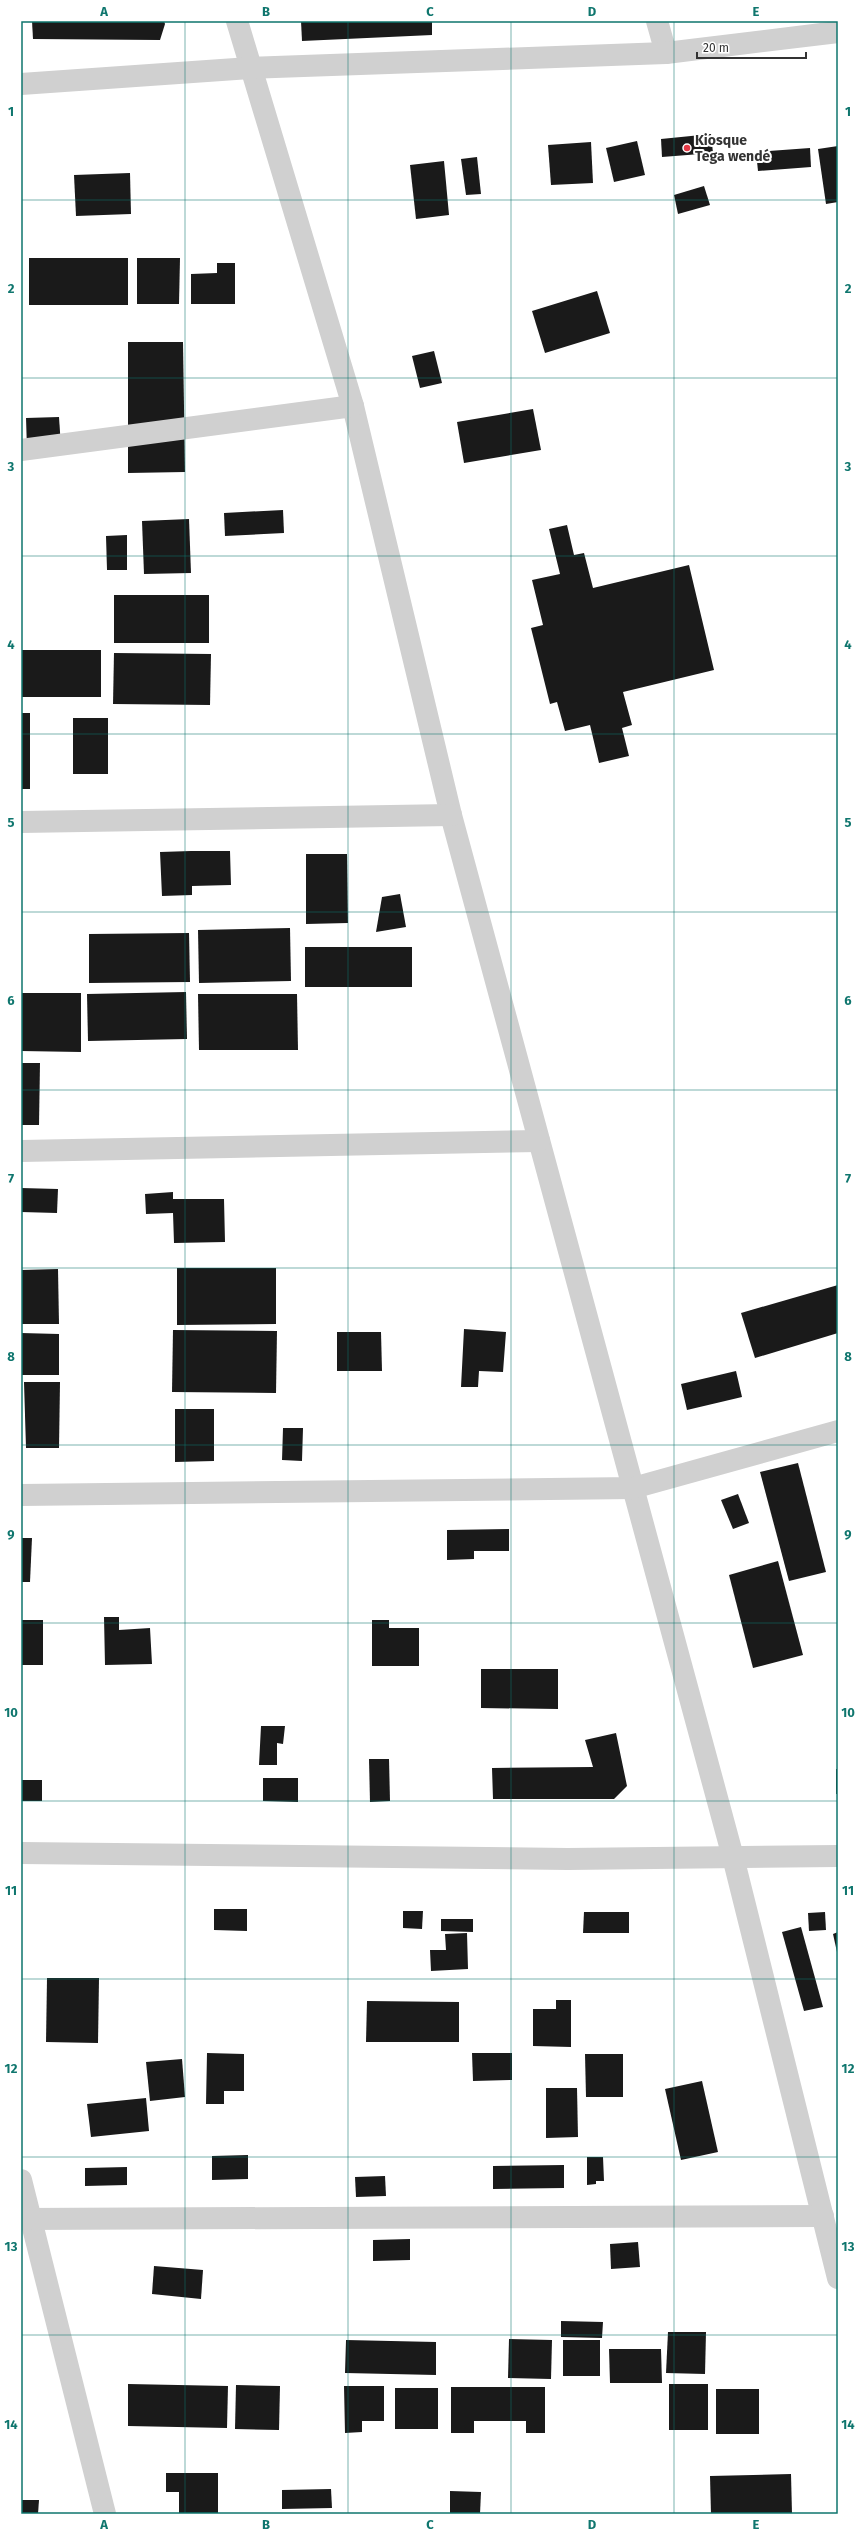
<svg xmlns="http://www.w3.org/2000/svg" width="859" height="2535" font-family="'Fira Sans',sans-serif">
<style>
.building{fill:#1a1a1a}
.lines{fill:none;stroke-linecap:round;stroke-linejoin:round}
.minor{stroke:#d0d0d0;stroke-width:22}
.grid{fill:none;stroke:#0f766e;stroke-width:1;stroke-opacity:0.55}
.poi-dot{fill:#e63946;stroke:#fff;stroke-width:1.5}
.labels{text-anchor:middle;stroke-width:4;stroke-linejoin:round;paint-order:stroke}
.poi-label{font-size:14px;font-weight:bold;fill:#333;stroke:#fff;text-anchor:start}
.neatline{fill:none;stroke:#0f766e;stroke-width:1.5}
.grid-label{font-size:13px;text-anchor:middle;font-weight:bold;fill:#0f766e}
</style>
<rect width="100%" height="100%" fill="#fff"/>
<g class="building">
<polygon points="32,21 164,21 165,24 160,40 33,39"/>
<polygon points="301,21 432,21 432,35 302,41"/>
<polygon points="711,134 713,153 662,157 661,139"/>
<polygon points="637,141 645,175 614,182 606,148"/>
<polygon points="591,142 593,183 551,185 548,145"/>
<polygon points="838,146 838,202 826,204 818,149"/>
<polygon points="810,148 811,167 758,171 756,152"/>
<polygon points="477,157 481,194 466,195 461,159"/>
<polygon points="444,161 449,215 416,219 410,165"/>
<polygon points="130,173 131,214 76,216 74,175"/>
<polygon points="704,186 710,205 678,214 674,195"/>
<rect x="29" y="258" width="99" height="47"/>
<polygon points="137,258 180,258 179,304 137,304"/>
<polygon points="217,263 235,263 235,304 191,304 191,274 217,273"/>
<polygon points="597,291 610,333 545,353 532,311"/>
<polygon points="128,342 183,342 185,472 128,473"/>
<polygon points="434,351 442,383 420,388 412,356"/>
<polygon points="533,409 541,450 464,463 457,422"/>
<polygon points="59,417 61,447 27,449 26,418"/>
<polygon points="283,510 284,533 225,536 224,513"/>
<polygon points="189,519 191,573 144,574 142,521"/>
<polygon points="567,525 574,555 584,553 593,588 689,565 714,670 623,692 632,725 622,728 629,756 599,763 590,725 565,731 557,702 550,704 531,628 543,625 532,580 560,574 549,529"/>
<polygon points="127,535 127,570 107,570 106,536"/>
<rect x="114" y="595" width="95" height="48"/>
<rect x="21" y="650" width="80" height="47"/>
<polygon points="114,653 211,654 210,705 113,704"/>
<rect x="21" y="713" width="9" height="76"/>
<rect x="73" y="718" width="35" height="56"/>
<polygon points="191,851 230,851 231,885 192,886 192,895 162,896 160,852"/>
<polygon points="306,854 347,854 348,923 306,924"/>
<polygon points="400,894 406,927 376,932 382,897"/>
<polygon points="290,928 291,981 199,983 198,930"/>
<polygon points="189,933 190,982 89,983 89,934"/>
<rect x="305" y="947" width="107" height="40"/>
<polygon points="186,992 187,1039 88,1041 87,994"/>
<polygon points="21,993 81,993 81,1052 21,1051"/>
<polygon points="198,994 297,994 298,1050 199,1050"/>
<polygon points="21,1063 40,1063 39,1125 21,1125"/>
<polygon points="21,1188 58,1189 57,1213 21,1212"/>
<polygon points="173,1192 173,1199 224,1199 225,1242 174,1243 173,1213 146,1214 145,1194"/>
<polygon points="177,1268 276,1268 276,1324 177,1325"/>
<polygon points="58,1269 59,1324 21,1324 21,1270"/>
<polygon points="838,1285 838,1333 755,1358 741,1313"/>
<polygon points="464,1329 506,1332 503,1372 479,1371 478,1387 461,1387"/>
<polygon points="173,1330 277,1331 276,1393 172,1392"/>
<polygon points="337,1332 381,1332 382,1371 337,1371"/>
<polygon points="21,1333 59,1334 59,1375 21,1375"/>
<polygon points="736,1371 742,1397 687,1410 681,1384"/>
<polygon points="24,1382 60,1382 59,1448 26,1448"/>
<polygon points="175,1409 214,1409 214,1461 175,1462"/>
<polygon points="283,1428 303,1428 302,1461 282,1460"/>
<polygon points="798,1463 826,1572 789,1581 760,1472"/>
<polygon points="738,1494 749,1523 733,1529 721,1500"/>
<polygon points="509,1529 509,1551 474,1551 474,1559 447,1560 447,1530"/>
<polygon points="21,1538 32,1538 30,1582 21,1582"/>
<polygon points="778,1561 803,1655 753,1668 729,1575"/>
<polygon points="104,1617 119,1617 119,1630 150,1628 152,1664 105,1665"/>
<rect x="21" y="1620" width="22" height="45"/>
<polygon points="372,1620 389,1620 389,1628 419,1628 419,1666 372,1666"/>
<polygon points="481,1669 558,1669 558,1709 481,1708"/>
<polygon points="261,1726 285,1726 283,1744 277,1743 277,1765 259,1765"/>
<polygon points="616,1733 627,1786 614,1799 493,1799 492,1768 593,1767 585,1740"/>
<polygon points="369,1759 389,1759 390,1801 370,1802"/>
<rect x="836" y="1769" width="2" height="25"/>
<polygon points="263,1778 298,1778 298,1802 263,1801"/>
<rect x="21" y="1780" width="21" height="21"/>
<polygon points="214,1909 247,1909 247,1931 214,1930"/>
<polygon points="403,1911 423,1911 422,1929 403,1928"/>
<polygon points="584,1912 629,1912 629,1933 583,1933"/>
<polygon points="825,1912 826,1930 809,1931 808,1913"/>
<polygon points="441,1919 473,1919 473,1932 441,1931"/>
<polygon points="801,1927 823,2007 804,2011 782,1932"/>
<polygon points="838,1932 838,1952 837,1952 833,1934"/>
<polygon points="467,1933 468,1969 431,1971 430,1950 446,1950 445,1934"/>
<polygon points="47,1978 99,1978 98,2043 46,2042"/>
<polygon points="556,2000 571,2000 571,2047 533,2046 533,2009 556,2009"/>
<polygon points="367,2001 459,2002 459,2042 366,2042"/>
<polygon points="207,2053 244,2054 244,2091 224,2091 224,2104 206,2104"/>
<polygon points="472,2053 512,2053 512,2080 473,2081"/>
<polygon points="585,2054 623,2054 623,2097 586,2097"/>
<polygon points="182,2059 185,2097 150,2101 146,2062"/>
<polygon points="702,2081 718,2152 681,2160 665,2089"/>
<polygon points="546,2088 577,2088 578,2137 546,2138"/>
<polygon points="146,2098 149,2131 91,2137 87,2104"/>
<polygon points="248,2155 248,2179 212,2180 212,2156"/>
<polygon points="587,2157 603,2157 604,2181 596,2181 596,2184 587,2185"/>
<polygon points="564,2165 564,2188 493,2189 493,2166"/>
<polygon points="127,2167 127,2185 85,2186 85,2168"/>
<polygon points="385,2176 386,2196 356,2197 355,2177"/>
<polygon points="410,2239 410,2260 373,2261 373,2240"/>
<polygon points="638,2242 640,2267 611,2269 610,2244"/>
<polygon points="154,2266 203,2270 201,2299 152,2294"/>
<polygon points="561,2321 603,2322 602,2338 561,2337"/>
<polygon points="668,2332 706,2332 705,2374 666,2373"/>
<polygon points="509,2339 552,2340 551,2379 508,2378"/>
<polygon points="346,2340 436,2342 436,2375 345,2373"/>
<rect x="563" y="2340" width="37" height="36"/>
<polygon points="609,2349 661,2349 662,2383 610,2383"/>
<polygon points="128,2384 228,2386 227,2428 128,2426"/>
<rect x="669" y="2384" width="39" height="46"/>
<polygon points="236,2385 280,2386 279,2430 235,2429"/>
<polygon points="344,2386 384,2386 384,2421 362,2421 362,2432 345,2433"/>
<polygon points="451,2387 545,2387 545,2433 526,2433 526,2421 474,2421 474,2433 451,2433"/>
<rect x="395" y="2388" width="43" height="41"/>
<rect x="716" y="2389" width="43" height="45"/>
<polygon points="166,2473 218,2473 218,2514 179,2514 179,2492 166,2492"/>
<polygon points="791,2474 792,2514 711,2514 710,2476"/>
<polygon points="331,2489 332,2508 282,2509 282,2490"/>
<polygon points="450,2491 481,2492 480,2514 450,2514"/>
<polygon points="21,2500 39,2500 38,2514 21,2514"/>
</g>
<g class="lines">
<g class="minor">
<polyline points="237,21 353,406 451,815 733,1857 838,2278"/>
<polyline points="657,21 666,53"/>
<polyline points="21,84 250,68 666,53 838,32"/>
<polyline points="21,450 353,406"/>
<polyline points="21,822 451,815"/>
<polyline points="21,1151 539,1141"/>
<polyline points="21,1495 633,1488 838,1431"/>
<polyline points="21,1853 568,1859 838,1856"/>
<polyline points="21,2180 105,2514"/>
<polyline points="21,2219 823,2216"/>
</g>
</g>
<path class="grid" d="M185,21V2514M348,21V2514M511,21V2514M674,21V2514M21,200H838M21,378H838M21,556H838M21,734H838M21,912H838M21,1090H838M21,1268H838M21,1445H838M21,1623H838M21,1801H838M21,1979H838M21,2157H838M21,2335H838"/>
<circle class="poi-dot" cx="687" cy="148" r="4"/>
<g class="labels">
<g class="poi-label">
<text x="695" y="145">Kiosque<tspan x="695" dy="16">Tega wendé</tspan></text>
</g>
</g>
<rect width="859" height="2535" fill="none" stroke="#ffffff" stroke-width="44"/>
<path d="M697 52v6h109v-6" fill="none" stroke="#333333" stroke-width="2"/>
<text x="703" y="52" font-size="12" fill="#333333" stroke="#ffffff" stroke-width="3" paint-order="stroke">20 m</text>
<rect x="22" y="22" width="815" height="2491" class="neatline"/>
<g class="grid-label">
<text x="104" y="16">A</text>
<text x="266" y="16">B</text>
<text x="430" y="16">C</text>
<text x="592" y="16">D</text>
<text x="756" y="16">E</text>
<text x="11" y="116">1</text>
<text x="848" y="116">1</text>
<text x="11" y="293">2</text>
<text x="848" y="293">2</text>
<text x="11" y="471">3</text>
<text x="848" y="471">3</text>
<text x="11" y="649">4</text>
<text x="848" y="649">4</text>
<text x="11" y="827">5</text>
<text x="848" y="827">5</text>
<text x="11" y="1005">6</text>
<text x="848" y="1005">6</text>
<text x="11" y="1183">7</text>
<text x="848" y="1183">7</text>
<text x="11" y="1361">8</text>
<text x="848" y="1361">8</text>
<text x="11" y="1539">9</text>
<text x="848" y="1539">9</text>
<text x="11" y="1717">10</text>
<text x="848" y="1717">10</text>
<text x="11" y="1895">11</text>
<text x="848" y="1895">11</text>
<text x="11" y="2073">12</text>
<text x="848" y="2073">12</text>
<text x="11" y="2251">13</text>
<text x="848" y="2251">13</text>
<text x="11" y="2429">14</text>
<text x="848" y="2429">14</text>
<text x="104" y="2529">A</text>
<text x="266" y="2529">B</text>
<text x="430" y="2529">C</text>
<text x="592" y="2529">D</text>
<text x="756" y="2529">E</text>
</g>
</svg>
